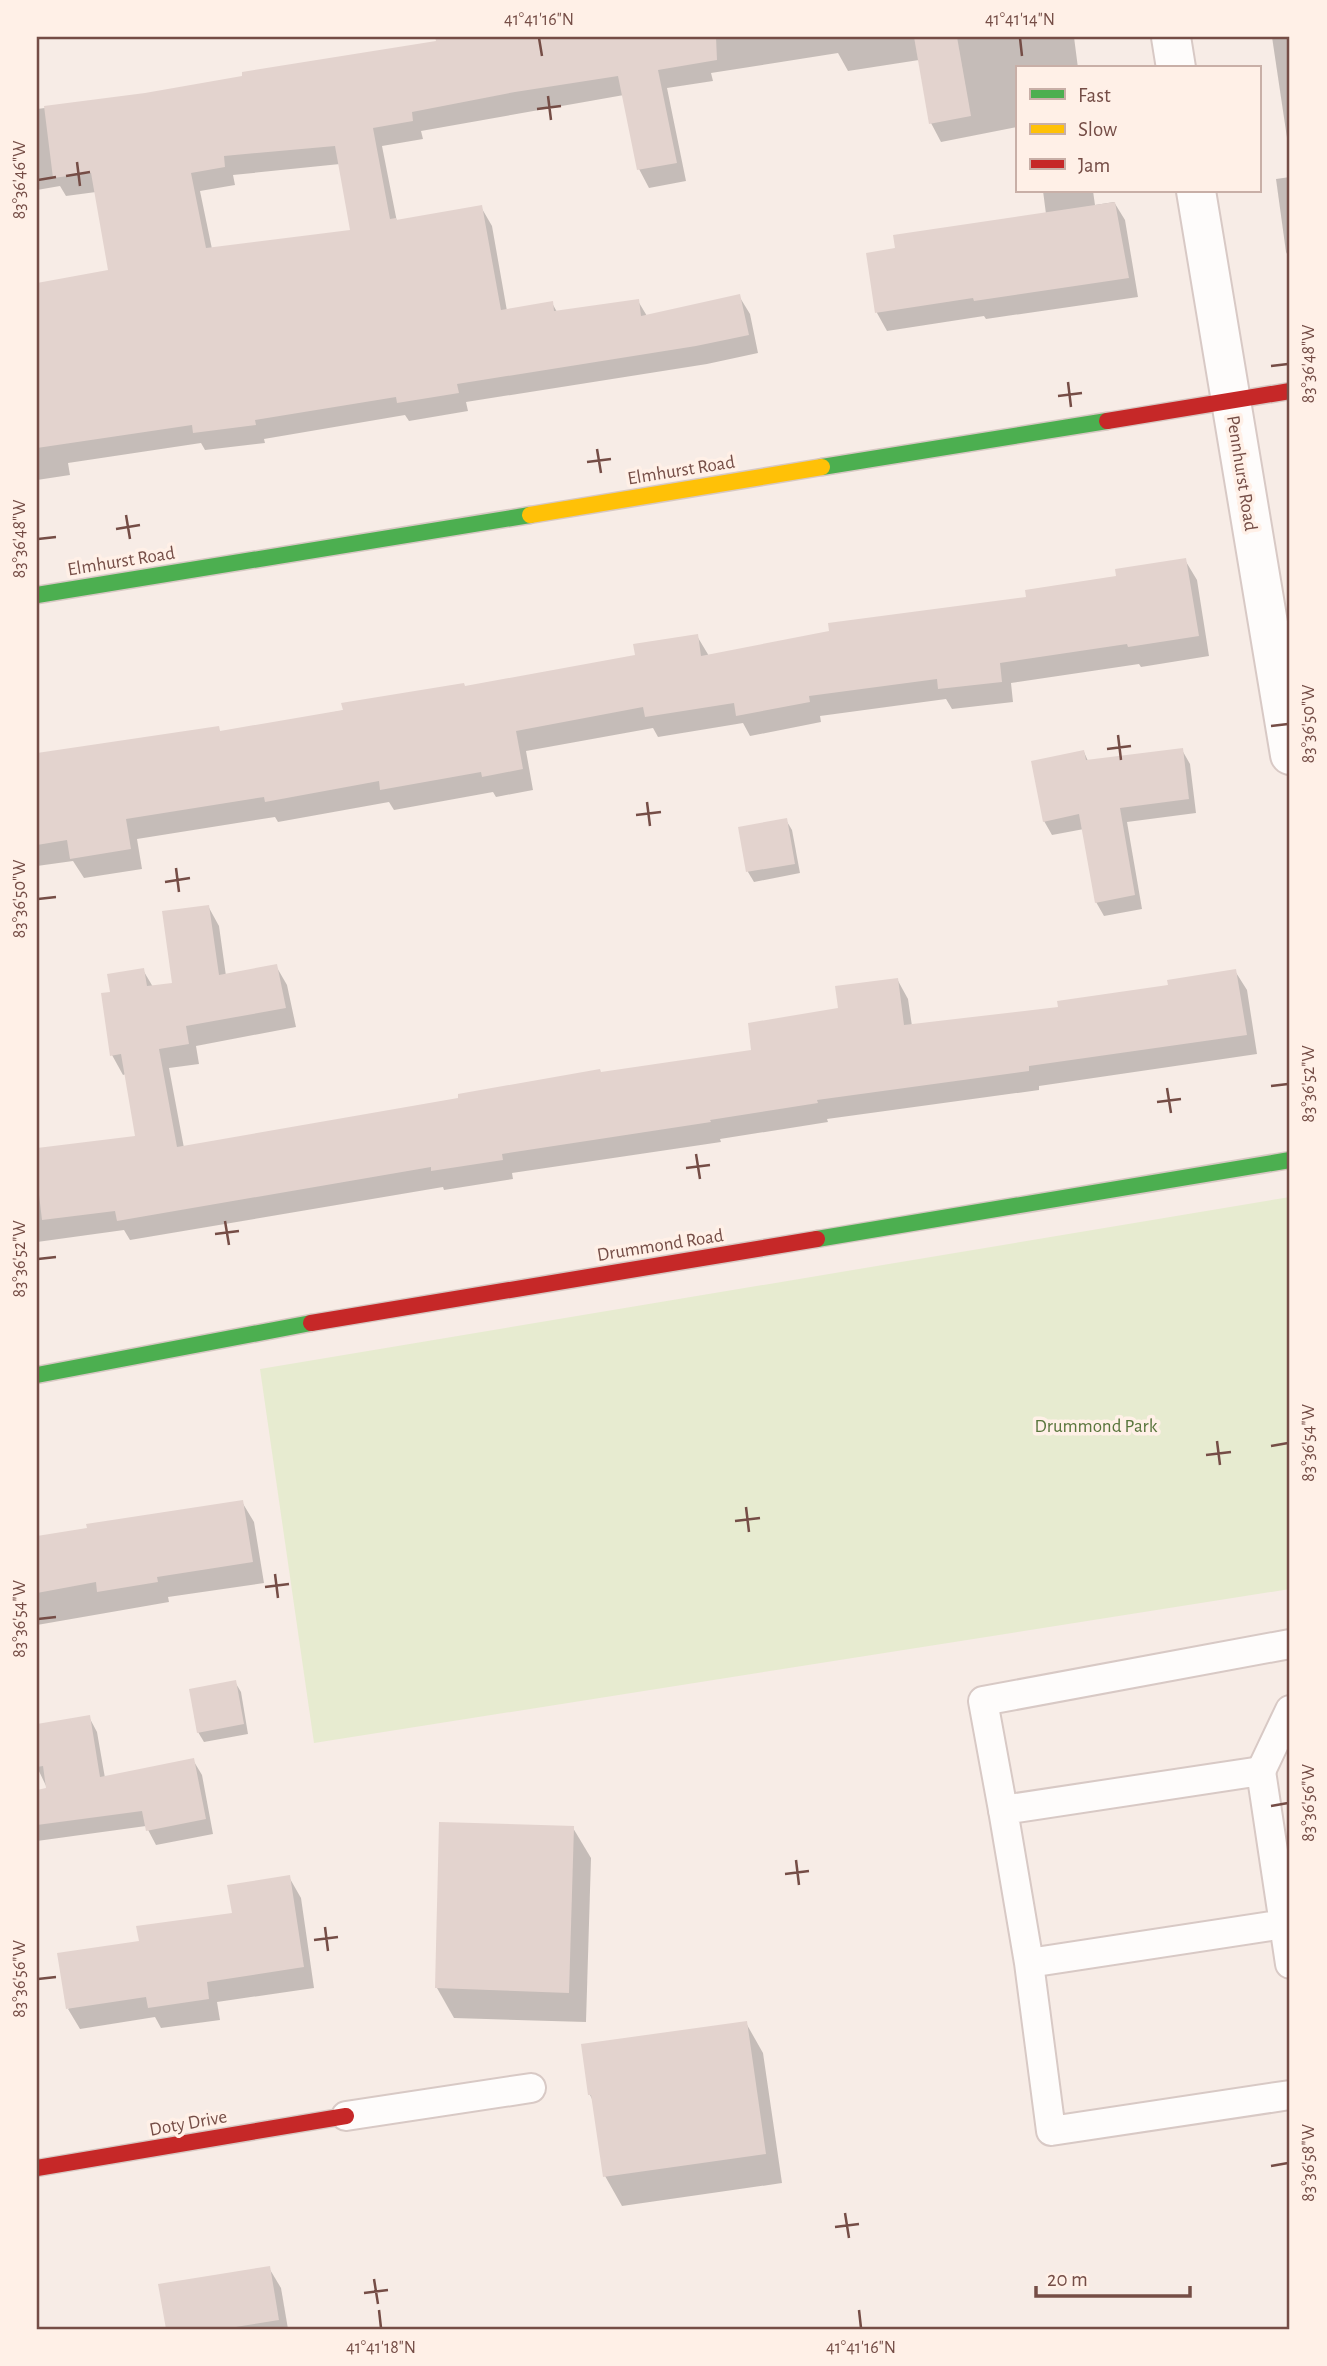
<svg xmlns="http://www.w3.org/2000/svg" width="1327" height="2366" font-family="'Alegreya Sans',sans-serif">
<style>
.green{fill:#e7ebd0}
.shadow{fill:#0003;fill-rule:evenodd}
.building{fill:#e3d3ce;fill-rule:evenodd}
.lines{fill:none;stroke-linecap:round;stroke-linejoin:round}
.lane-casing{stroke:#d8c9c5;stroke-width:32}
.street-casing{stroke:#d8c9c5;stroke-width:42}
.fast-casing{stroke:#d7c8c3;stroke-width:19}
.slow-casing{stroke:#d7c8c3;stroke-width:19}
.jam-casing{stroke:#d7c8c3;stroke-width:19}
.lane{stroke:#fefcfb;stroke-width:28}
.street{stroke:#fefcfb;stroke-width:38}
.fast{stroke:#4caf50;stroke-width:16}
.slow{stroke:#ffc107;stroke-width:16}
.jam{stroke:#c62828;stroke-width:16}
.ticks{fill:none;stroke:#754d46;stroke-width:2.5}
.labels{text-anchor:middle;stroke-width:7;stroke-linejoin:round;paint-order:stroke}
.street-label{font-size:19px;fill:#754d46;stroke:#fff0e7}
.park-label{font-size:19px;fill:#59753c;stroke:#fff0e7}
.neatline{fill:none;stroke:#754d46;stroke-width:2.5}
.ticks-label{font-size:18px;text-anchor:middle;fill:#754d46}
</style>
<rect width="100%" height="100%" fill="#f7ece6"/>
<polygon class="green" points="1290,1197 1290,1589 314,1743 260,1369"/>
<g class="shadow">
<path d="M437,37H1074L1078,68H1017V127L941,142L931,123L919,60L848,71L838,53L711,73L713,81L667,88L686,181L649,188L639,169L624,95L421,131L423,139L382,146L397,222L481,207L492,226L507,311L552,303L557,312L638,301L647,316L739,296L750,314L758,353L707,364L466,402L468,411L409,421L405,415L264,439L265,443L205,450L201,443L68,463L70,475L37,480V285L110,272L96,192L66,196L60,186L37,190V109L145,95L438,42ZM340,164L352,231L212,249L200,191L235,185L233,175Z"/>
<polygon points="1272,37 1290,37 1290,158"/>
<polygon points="1290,177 1290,260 1286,252 1276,179"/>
<polygon points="1043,191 1093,191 1095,205 1114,202 1125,220 1138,297 986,319 984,316 887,331 877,313 868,255 1046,214"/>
<polygon points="1185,560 1197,580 1209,656 1141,667 1139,664 1011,683 1013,702 952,709 946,699 820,716 821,722 750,736 743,723 658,737 653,728 526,751 533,790 496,797 493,792 394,810 389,802 278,822 275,817 137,839 142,869 84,878 73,861 37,866 37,762 218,728 221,733 637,656 697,636 709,656 1028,599"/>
<polygon points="1182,750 1190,764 1196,813 1127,822 1142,909 1104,916 1096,902 1084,829 1052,835 1044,821 1084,752 1088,761"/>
<polygon points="786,820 792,830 800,873 754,882 748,872 740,828"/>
<polygon points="208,906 219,926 226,976 276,966 287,985 296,1027 196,1046 199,1064 169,1068 184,1148 601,1074 753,1051 840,1010 897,979 908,999 912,1026 1060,1009 1235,971 1247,990 1257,1054 1039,1086 1039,1090 827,1119 828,1122 720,1139 721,1142 512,1173 513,1179 444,1190 443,1187 130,1240 124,1230 37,1242 37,1150 137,1137 126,1074 123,1075 112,1055 112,993 143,970 153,987 174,984"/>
<polygon points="242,1502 254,1522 264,1583 168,1597 169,1602 37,1625 37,1538"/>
<polygon points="235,1682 241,1692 248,1734 204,1742 198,1732"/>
<polygon points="89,1717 97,1732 105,1778 193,1760 202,1775 213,1834 156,1845 146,1826 37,1841 37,1792 48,1790 37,1767 37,1725"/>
<polygon points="573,1828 591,1858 586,2022 454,2018 437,1988"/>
<polygon points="289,1877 301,1898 314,1988 217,2002 220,2020 161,2028 155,2017 80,2029 68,2009 141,1943 234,1914"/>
<polygon points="746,2023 763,2053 782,2183 622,2206 605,2176 594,2103 590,2095"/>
<polygon points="269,2268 281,2288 288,2329 168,2329 160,2285"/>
</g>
<g class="building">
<path d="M435,37H716L717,60L658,70L677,163L637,170L618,76L515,92L412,112L413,121L373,128L390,219L396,218V220L482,205L501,310L553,301L554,311L639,299L641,316L740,294L749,335L696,346L457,384L459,393L397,403L396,397L255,420L256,425L193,433L192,425L37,448V283L108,270L91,173L53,178L44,106L145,93L242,76V72L436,41ZM335,146L350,230L206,248L191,173L225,167L224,156Z"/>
<polygon points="914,37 957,37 971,116 929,124"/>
<polygon points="1115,202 1129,278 974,301 973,298 875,313 866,253 895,248 893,235"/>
<polygon points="1186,558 1199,636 1128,647 1127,644 1000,663 1002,682 938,689 937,679 809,696 810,702 736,716 734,703 645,717 643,707 516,731 523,769 482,777 481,772 380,790 379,781 265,802 264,797 126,819 131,849 70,859 67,840 37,845 37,753 219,726 220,731 343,710 341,703 464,683 465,686 635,655 633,644 698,634 701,656 829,631 828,623 1026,597 1025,590 1116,576 1115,569"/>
<polygon points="1183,748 1189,799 1120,808 1135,895 1095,903 1079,814 1043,822 1031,761 1084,750 1086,760"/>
<polygon points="787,818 795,864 746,872 738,827"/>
<polygon points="209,905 219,975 277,964 286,1008 186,1026 189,1044 159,1049 177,1147 458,1098 458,1094 600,1069 601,1072 751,1050 748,1023 838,1008 835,986 898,978 904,1025 1058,1007 1057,1001 1168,985 1167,980 1236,969 1247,1035 1029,1066 1029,1071 817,1100 818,1103 710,1120 711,1122 502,1154 503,1160 431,1171 431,1167 117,1221 115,1211 42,1220 37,1178 37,1148 135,1136 121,1054 110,1056 101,993 110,992 107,974 144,968 147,986 172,983 162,911"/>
<polygon points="243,1500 253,1562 157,1577 158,1582 97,1592 96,1582 37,1593 37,1536 87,1528 86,1524"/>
<polygon points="236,1680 244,1724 197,1733 189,1689"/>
<polygon points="90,1715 100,1777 194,1758 206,1819 146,1831 142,1811 37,1825 37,1790 46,1788 43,1766 37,1767 37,1724"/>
<polygon points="439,1822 574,1826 569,1993 435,1988"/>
<polygon points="290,1875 304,1967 207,1982 209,1999 148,2008 146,1997 66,2009 57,1953 139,1941 136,1926 232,1913 227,1885"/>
<polygon points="747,2021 766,2154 603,2177 591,2095 588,2095 581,2044"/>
<polygon points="270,2266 279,2320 223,2329 166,2329 158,2284"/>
</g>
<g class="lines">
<defs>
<g id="lane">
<polyline points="1261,1771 1290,1710"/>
<polyline points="1003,1810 983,1701 1290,1644"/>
<polyline points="1284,1924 1290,1964"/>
<polyline points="1029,1963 1284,1924 1261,1771 1003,1810 1029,1963 1051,2131 1290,2095"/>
<polyline points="346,2116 531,2088"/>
</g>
<g id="street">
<polyline points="1171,37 1176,68"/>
<polyline points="1196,191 1290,755"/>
</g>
<g id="fast">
<polyline points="822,467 1107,421"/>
<polyline points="37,595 530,515"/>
<polyline points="817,1239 1290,1160"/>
<polyline points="37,1375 311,1323"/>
</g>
<polyline id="slow" points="530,515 822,467"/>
<g id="jam">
<polyline points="1107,421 1290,391"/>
<polyline points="311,1323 817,1239"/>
<polyline points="37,2168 346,2116"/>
</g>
</defs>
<use href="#lane" class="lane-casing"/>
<use href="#street" class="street-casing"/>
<use href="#fast" class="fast-casing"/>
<use href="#slow" class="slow-casing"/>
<use href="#jam" class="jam-casing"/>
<use href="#lane" class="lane"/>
<use href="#street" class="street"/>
<use href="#fast" class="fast"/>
<use href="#slow" class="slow"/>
<use href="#jam" class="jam"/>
</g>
<path class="ticks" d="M539,38L542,56M1020,38L1022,56M548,96L551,120M537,109L561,106M77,162L80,186M66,176L90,172M38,180L56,177M1271,366L1288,364M1068,382L1071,407M1058,396L1082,393M597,449L601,473M587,462L611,459M126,515L130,539M116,529L140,525M38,539L56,537M1271,726L1288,724M1118,735L1121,760M1107,749L1131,746M647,802L650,826M636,815L661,812M176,868L179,892M165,882L190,878M38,899L56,897M1271,1086L1288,1084M1167,1088L1171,1113M1157,1102L1181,1099M696,1154L700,1179M686,1168L710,1165M225,1221L229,1245M215,1234L239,1231M38,1259L56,1257M1217,1441L1220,1465M1271,1446L1288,1443M1206,1455L1231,1452M746,1507L749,1532M735,1521L760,1518M275,1574L278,1598M265,1587L289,1584M38,1619L56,1617M1271,1806L1288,1803M796,1860L799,1885M785,1874L809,1871M325,1927L328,1951M314,1940L338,1937M38,1979L56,1977M1271,2166L1288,2163M845,2213L849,2238M835,2227L859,2224M374,2279L378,2304M364,2293L388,2290M379,2310L381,2328M859,2310L861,2328"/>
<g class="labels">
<g class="street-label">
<text transform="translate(681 469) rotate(-9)" y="7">Elmhurst Road</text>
<text transform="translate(1243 473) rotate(81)" y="7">Pennhurst Road</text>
<text transform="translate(121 560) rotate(-9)" y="7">Elmhurst Road</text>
<text transform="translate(660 1244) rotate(-9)" y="7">Drummond Road</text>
<text transform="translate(188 2122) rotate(-10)" y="7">Doty Drive</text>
</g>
<g class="park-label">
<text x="1096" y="1432">Drummond Park</text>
</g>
</g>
<rect width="1327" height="2366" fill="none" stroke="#fff0e7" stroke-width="77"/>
<rect x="1016" y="66" width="245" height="126" fill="#fff0e7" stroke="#c8afa7" stroke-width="2"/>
<rect x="1030" y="89" width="35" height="10" fill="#4caf50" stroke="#c8afa7" stroke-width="2"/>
<text x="1078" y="102" font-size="21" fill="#754d46">Fast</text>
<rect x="1030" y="124" width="35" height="10" fill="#ffc107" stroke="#c8afa7" stroke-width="2"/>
<text x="1078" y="136" font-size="21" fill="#754d46">Slow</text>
<rect x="1030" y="159" width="35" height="10" fill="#c62828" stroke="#c8afa7" stroke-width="2"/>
<text x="1078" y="172" font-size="21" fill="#754d46">Jam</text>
<path d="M1036 2286v10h154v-10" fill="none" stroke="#754d46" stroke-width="3.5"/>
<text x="1047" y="2286" font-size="21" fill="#754d46" stroke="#fff0e7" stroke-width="5" paint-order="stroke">20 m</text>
<rect x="38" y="38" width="1250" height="2290" class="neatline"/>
<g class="ticks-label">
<text x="539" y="25">41°41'16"N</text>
<text x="1020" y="25">41°41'14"N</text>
<text transform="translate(19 180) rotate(-90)" y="6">83°36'46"W</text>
<text transform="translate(1308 364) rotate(-90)" y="6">83°36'48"W</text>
<text transform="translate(19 539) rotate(-90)" y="6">83°36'48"W</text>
<text transform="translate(1308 724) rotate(-90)" y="6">83°36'50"W</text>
<text transform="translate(19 899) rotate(-90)" y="6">83°36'50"W</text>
<text transform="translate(1308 1084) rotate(-90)" y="6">83°36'52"W</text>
<text transform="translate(19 1259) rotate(-90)" y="6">83°36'52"W</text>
<text transform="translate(1308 1443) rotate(-90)" y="6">83°36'54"W</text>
<text transform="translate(19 1619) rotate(-90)" y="6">83°36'54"W</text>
<text transform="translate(1308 1803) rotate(-90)" y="6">83°36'56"W</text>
<text transform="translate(19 1979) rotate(-90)" y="6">83°36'56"W</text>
<text transform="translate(1308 2163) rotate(-90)" y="6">83°36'58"W</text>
<text x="381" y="2353">41°41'18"N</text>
<text x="861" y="2353">41°41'16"N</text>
</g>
</svg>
